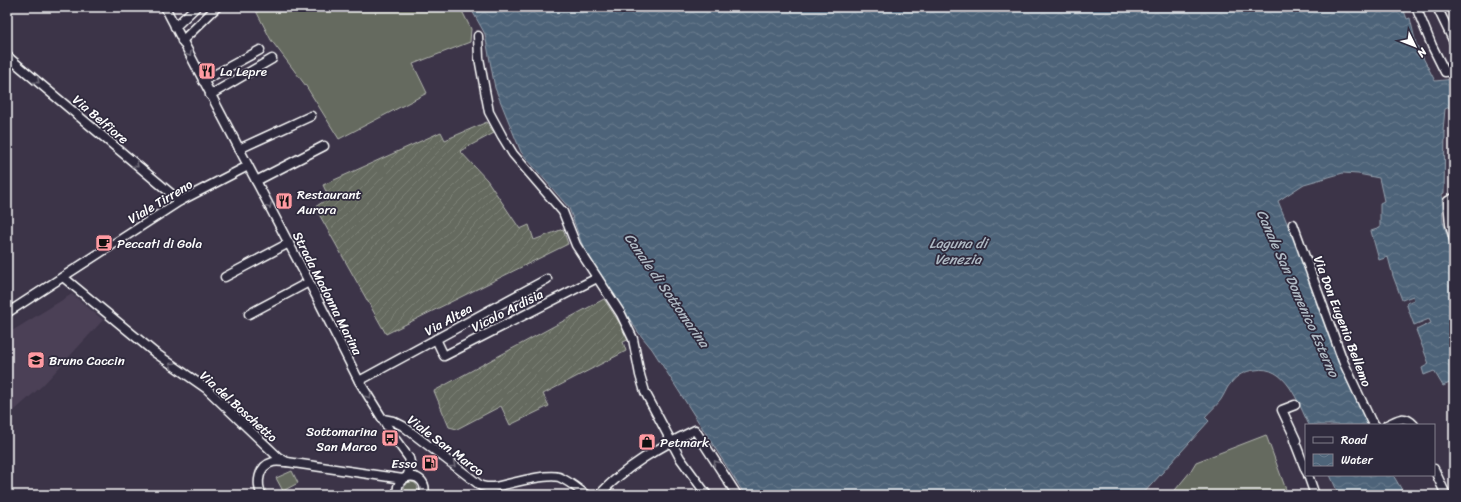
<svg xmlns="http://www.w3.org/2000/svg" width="1461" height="502" font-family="Sriracha,sans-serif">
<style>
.built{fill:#4b4056}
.grass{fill:#656b5e;stroke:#b2b5ae}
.garden{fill:url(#garden-furrows);stroke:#b2b5ae}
.water{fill:url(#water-waves);stroke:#95a2af}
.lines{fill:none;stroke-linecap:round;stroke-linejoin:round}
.minor-casing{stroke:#fff;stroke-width:11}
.minor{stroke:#2f2a3d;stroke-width:8}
.oneway{stroke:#6d6a77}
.labels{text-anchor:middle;stroke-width:3.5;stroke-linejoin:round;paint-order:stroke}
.poi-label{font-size:13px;fill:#fff;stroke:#2f2a3d;text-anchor:start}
.street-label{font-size:13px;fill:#fff;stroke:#2f2a3d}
.water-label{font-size:14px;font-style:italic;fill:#afb9c3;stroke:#2f2a3d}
</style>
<defs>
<pattern id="garden-furrows" width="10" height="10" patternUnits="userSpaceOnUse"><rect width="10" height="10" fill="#656b5e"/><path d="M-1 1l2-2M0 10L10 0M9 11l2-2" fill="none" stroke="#7c8176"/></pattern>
<pattern id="water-waves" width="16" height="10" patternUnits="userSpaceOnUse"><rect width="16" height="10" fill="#4e6479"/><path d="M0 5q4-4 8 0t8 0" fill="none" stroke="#697b8d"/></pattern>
</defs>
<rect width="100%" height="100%" fill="#3c3448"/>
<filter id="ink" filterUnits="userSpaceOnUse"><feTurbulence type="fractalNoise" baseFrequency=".025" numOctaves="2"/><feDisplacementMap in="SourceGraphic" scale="8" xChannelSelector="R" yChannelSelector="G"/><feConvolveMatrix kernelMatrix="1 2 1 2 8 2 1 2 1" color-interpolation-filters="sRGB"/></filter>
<g filter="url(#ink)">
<polygon class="built" points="72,294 103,320 43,385 7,417 7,334"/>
<g class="grass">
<polygon points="254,7 460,7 471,29 470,42 413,64 427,93 339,139 306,86 271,40"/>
<polygon points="1266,435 1288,495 1171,495 1190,472 1196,462"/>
<polygon points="292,471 298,483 283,491 276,478"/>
<circle cx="411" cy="489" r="7"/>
</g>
<g class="garden">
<polygon points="487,122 494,133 460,151 487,180 520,229 529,225 534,240 563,229 568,244 386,334 315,207 329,198 323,185 441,132 445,140"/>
<polygon points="604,299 630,339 623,342 626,351 543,394 549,406 510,425 501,406 457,429 449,427 434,391"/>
</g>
<g class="water">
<path d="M470,7H1407L1408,10L1404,11L1407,19L1410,18L1416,44L1435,81L1454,79V105L1445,109L1443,131L1445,132L1444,193L1442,194L1443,222L1454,256V381L1443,386L1434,371L1424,375L1422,368L1429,364L1416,330L1431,323L1429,319L1414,325L1406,303L1414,300L1413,296L1402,300L1393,276L1388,257L1379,260L1371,231L1380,228V203L1384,201L1379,178L1358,174L1343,173L1304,184L1278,201L1320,303L1317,304L1346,379L1370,425H1309C1298,403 1286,364 1255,370C1245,371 1237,375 1231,383C1227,387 1226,391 1223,396C1219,404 1210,411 1205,417L1209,421L1142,495H745L652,349L638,332L583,247L569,208L521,152L495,88L485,34Z"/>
<polygon points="1330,475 1393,475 1405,495 1339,495"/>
</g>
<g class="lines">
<defs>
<g id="minor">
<polyline points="165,7 309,282 359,381 395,439 409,458 411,466 407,477"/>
<polyline points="1416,7 1432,46 1445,72 1454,71"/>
<polyline points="1437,7 1454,42"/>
<polyline points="175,27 196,7"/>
<polyline points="478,36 479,58 489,112 502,136 513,154 563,212 576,245 621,314 633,339 640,375 645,392 680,458 707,495"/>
<polyline points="182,41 217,7"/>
<polyline points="7,56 180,201"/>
<polyline points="203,81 260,50"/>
<polyline points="210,95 272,59"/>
<polyline points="239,149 311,116"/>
<polyline points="256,181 324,146"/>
<polyline points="1454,198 1448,201 1450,224 1454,239"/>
<polyline points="1293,224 1343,361 1371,421 1375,425"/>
<polyline points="63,277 154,352 207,389 278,457 287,462 403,479"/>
<polyline points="225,277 289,243"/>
<polyline points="7,313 180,201 248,166"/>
<polyline points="249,314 309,282"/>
<polyline points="436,339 444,356 597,278"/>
<polyline points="359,381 547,279"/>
<polyline points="1295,405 1282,410 1296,440 1294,440 1306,471"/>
<path d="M383,419L393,421L403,426L481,486L486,487H494C510,484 545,473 559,477C569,481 578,489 586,495"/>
<path d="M1387,425C1398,420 1404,414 1414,425"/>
<polyline points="1434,469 1446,495"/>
<polyline points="1308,475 1315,495"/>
<path d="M262,495C256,484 258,466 273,462C277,461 282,462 287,462"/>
<path d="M398,495C393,470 430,471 424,495"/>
<path d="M599,495C626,466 659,447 695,430L737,495"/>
</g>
</defs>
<use href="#minor" class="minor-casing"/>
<use href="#minor" class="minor"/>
</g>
<defs><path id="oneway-chevron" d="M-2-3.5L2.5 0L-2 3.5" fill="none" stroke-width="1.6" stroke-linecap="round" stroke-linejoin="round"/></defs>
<g class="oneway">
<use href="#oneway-chevron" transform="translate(189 54) rotate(62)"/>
<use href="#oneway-chevron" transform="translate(37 81) rotate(40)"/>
<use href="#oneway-chevron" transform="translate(136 165) rotate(40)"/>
<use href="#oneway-chevron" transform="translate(269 206) rotate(62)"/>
<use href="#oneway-chevron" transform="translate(172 365) rotate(-145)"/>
<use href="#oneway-chevron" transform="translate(369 396) rotate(58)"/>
<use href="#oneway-chevron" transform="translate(716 463) rotate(-123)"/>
<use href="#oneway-chevron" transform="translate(453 465) rotate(38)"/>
</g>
</g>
<defs>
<symbol id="restaurant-square" viewBox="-11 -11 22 22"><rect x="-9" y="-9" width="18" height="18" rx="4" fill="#ff9aa2" stroke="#2f2a3d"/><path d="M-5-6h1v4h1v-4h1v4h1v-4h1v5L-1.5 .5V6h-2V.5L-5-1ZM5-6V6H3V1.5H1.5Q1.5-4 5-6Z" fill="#111"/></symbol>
<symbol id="cafe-square" viewBox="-11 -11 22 22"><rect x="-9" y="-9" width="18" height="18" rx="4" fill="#ff9aa2" stroke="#2f2a3d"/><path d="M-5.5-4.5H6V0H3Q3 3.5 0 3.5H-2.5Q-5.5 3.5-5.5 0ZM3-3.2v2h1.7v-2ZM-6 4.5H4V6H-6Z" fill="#111"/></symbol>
<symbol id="school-square" viewBox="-11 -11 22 22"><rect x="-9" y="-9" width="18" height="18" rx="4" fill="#ff9aa2" stroke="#2f2a3d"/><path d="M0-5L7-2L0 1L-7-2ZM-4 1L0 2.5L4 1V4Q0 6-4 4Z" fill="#111"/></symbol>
<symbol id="bus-square" viewBox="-11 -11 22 22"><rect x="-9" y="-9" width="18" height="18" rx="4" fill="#ff9aa2" stroke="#2f2a3d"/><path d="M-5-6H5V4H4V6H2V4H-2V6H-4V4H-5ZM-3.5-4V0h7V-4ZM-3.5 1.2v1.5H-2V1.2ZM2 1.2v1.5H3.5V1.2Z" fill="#111"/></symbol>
<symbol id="shop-square" viewBox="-11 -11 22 22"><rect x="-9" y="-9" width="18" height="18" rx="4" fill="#ff9aa2" stroke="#2f2a3d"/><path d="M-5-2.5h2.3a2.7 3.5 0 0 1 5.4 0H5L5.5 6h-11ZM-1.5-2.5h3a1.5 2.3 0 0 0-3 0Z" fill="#111"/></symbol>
<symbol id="fuel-square" viewBox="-11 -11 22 22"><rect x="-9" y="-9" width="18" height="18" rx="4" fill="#ff9aa2" stroke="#2f2a3d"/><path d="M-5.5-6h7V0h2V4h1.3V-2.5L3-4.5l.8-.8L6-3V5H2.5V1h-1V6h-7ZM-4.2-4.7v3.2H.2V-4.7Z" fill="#111"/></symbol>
</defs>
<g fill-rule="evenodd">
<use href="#restaurant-square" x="197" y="61" width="20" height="20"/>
<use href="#restaurant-square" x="274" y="191" width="20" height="20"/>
<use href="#cafe-square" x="94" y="233" width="20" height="20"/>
<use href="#school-square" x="26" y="350" width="20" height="20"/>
<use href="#bus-square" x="380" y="428" width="20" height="20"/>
<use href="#shop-square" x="637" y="432" width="20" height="20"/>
<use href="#fuel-square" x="420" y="453" width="20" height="20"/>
</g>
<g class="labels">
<g class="poi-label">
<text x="220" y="76">La Lepre</text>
<text x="297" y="199">Restaurant<tspan x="297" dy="15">Aurora</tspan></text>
<text x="117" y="248">Peccati di Gola</text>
<text x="49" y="365">Bruno Caccin</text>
<text x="377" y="436" text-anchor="end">Sottomarina<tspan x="377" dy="15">San Marco</tspan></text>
<text x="660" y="447">Petmark</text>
<text x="417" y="468" text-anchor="end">Esso</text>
</g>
<g class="street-label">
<text transform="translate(101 119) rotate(40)" y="5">Via Belfiore</text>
<text transform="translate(160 201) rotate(-31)" y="5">Viale Tirreno</text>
<text transform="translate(328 293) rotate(63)" y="5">Strada Madonna Marina</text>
<text transform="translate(507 310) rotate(-27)" y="5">Vicolo Ardisia</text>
<text transform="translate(448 319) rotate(-29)" y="5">Via Altea</text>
<text transform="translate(1343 321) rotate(69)" y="5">Via Don Eugenio Bellemo</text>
<text transform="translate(239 406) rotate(42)" y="5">Via del Boschetto</text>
<text transform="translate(446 445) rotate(37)" y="5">Viale San Marco</text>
</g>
<g class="water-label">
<text x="958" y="248">Laguna di<tspan x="958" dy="16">Venezia</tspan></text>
<text transform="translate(667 290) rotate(55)" y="5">Canale di Sottomarina</text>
<text transform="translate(1298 293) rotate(66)" y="5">Canale San Domenico Esterno</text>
</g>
</g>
<rect width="1461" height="502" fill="none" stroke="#2f2a3d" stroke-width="24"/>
<rect x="12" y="12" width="1437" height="478" fill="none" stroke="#fff" stroke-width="1.5" filter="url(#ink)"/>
<rect x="1305" y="424" width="130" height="52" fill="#2f2a3d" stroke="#827f8b"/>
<rect x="1313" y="437" width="20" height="6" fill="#2f2a3d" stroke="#827f8b"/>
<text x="1341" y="444" font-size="12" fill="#ffffff">Road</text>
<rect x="1313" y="454" width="20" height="12" fill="url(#water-waves)" stroke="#827f8b"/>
<text x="1341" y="464" font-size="12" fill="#ffffff">Water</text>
<g transform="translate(1415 46) rotate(133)" stroke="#2f2a3d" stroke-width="3" paint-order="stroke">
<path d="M0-3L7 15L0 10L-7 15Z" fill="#ffffff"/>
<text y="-6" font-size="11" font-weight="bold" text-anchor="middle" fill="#ffffff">N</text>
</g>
</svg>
